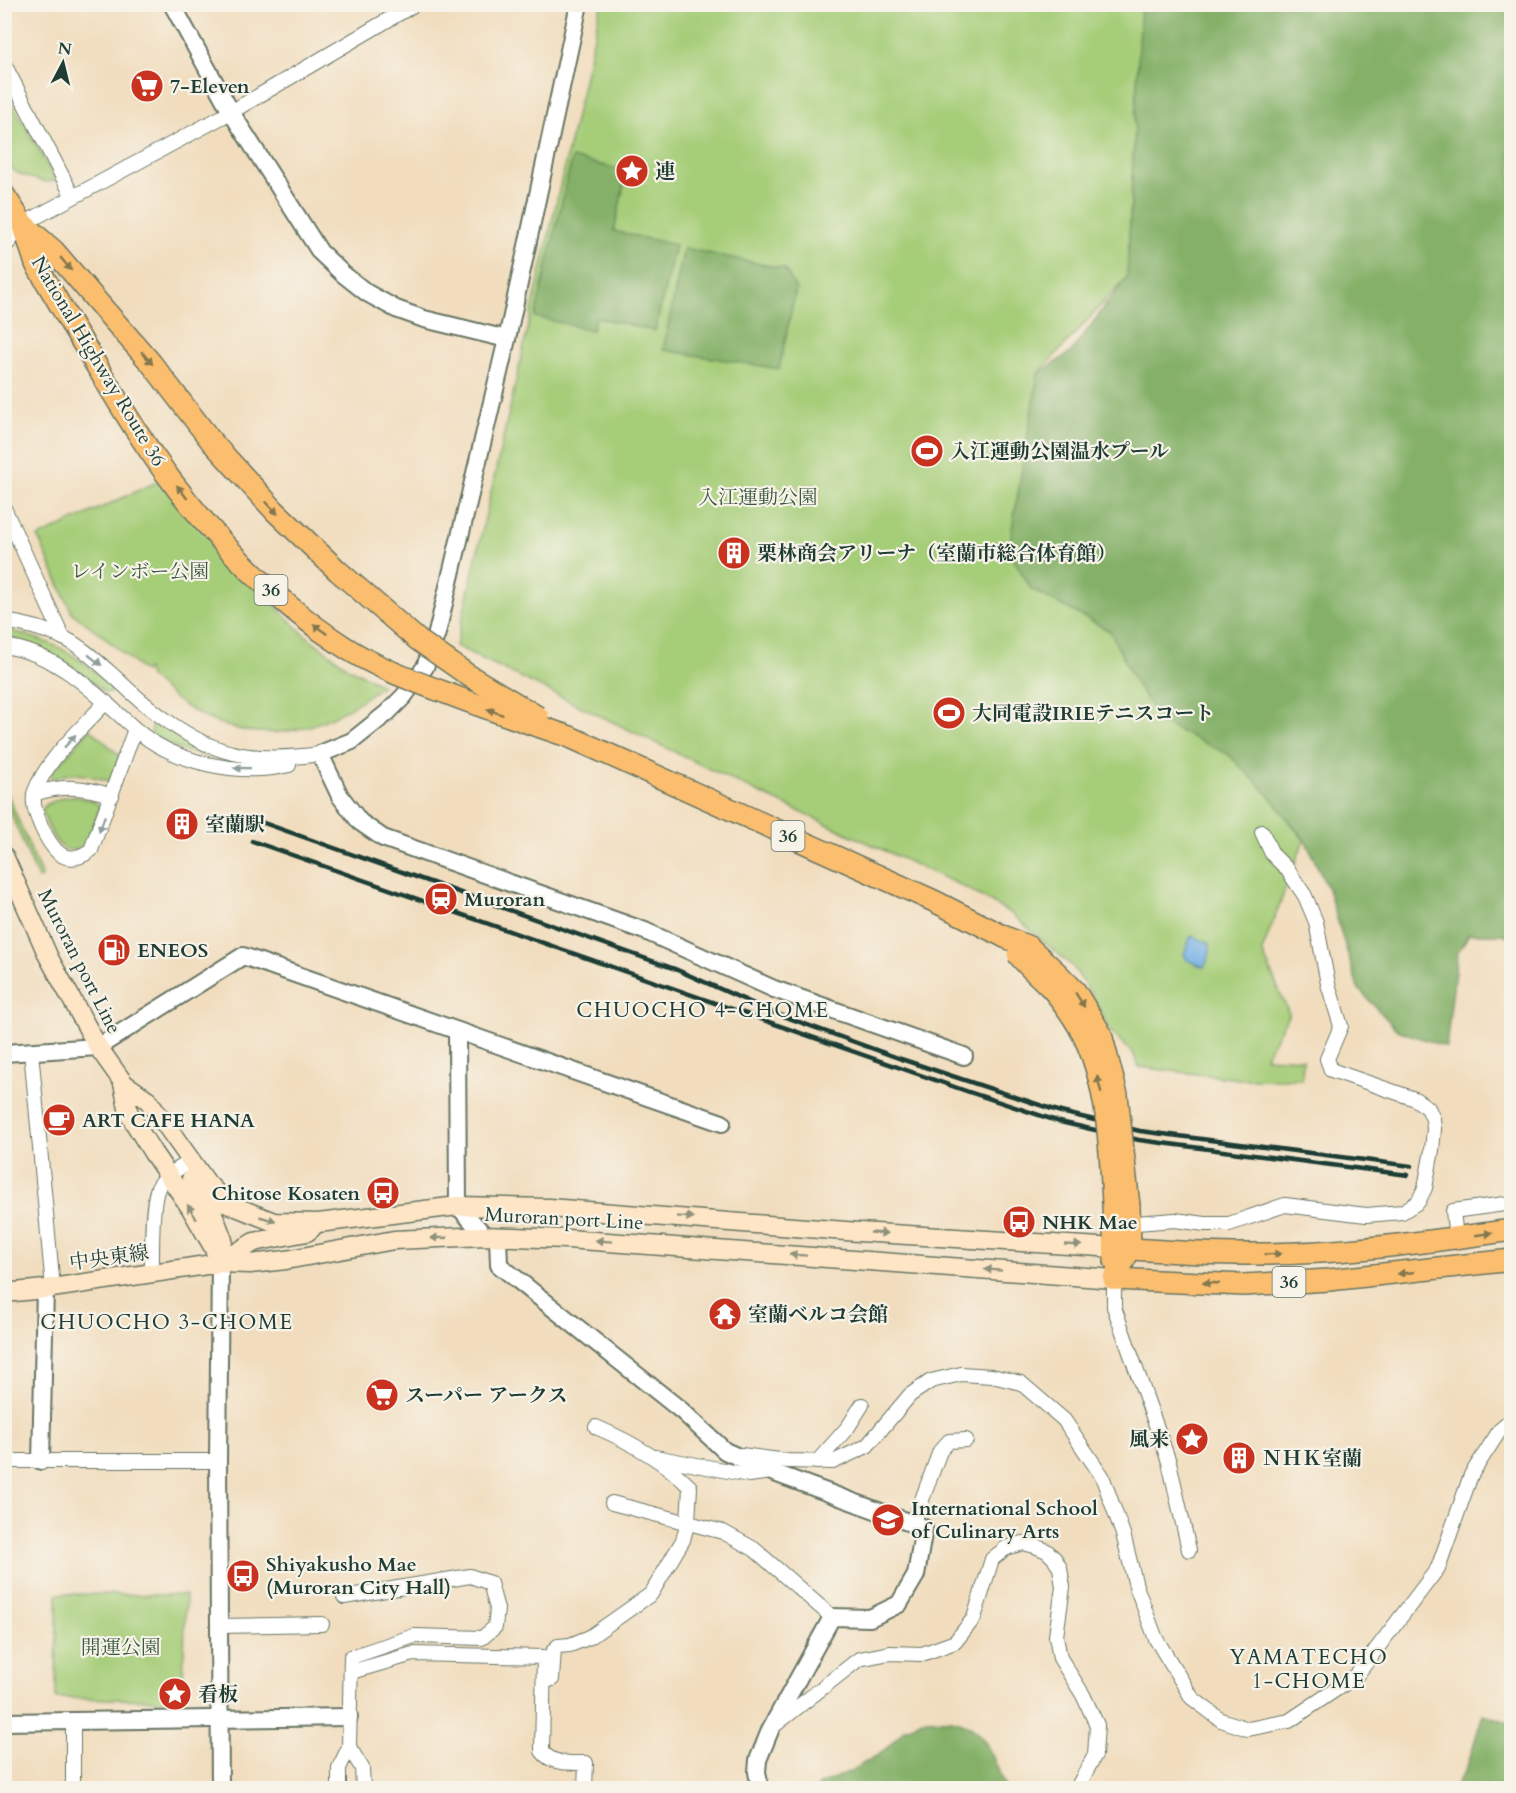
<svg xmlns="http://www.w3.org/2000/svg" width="1516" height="1793" font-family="Cardo,'Noto Serif JP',serif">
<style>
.green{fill:#a6cd78;stroke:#628556;stroke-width:1.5}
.forest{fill:#84b068;stroke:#52764e;stroke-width:1.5}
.water{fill:#75b1e7;stroke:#4a778e;stroke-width:1.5}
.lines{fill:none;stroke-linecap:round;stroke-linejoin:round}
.minor-casing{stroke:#687564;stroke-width:16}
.tertiary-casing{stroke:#687564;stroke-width:20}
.secondary-casing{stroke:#687564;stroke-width:21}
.trunk-casing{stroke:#687564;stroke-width:24}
.minor{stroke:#fff;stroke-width:14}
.tertiary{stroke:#fff;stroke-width:16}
.secondary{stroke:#fde5c5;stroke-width:18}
.trunk{stroke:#fbbe6e;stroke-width:21}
.rail{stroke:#1f3d34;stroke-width:4.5}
.trunk-bridge-casing{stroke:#687564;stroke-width:24;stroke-linecap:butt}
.trunk-bridge{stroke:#fbbe6e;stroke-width:21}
.oneway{fill:#82774e}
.oneway2{fill:#8f9e9a}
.oneway3{fill:#8e917c}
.labels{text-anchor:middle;stroke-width:4.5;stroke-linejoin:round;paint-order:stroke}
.shield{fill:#f7f3e8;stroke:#60746a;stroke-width:1.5}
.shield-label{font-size:18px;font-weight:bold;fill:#1f3d34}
.poi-label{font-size:20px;font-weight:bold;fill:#1f3d34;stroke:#f7f3e8;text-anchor:start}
.street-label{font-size:20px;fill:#1f3d34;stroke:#f7f3e8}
.park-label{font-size:20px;fill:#3a5a42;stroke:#f7f3e8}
.neighbourhood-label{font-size:21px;letter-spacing:1.5px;fill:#1f3d34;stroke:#f7f3e8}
</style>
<rect width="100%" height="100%" fill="#f7f3e8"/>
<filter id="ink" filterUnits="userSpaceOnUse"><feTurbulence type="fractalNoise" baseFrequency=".0167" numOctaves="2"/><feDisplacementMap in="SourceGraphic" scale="12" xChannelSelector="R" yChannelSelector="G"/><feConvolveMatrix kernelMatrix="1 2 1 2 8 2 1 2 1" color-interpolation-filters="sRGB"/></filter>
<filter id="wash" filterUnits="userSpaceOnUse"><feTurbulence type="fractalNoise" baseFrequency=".008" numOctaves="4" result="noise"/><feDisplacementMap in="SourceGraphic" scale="24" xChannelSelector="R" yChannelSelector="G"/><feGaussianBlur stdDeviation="1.35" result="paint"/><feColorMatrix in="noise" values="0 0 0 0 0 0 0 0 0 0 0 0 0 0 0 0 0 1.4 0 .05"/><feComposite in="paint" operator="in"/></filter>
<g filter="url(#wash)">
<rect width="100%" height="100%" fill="#f1ddbe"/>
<g class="green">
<polygon points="601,5 1142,5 1127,277 1038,374 1080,614 1110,631 1259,782 1304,840 1262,951 1289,1014 1265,1057 1303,1059 1302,1079 1239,1079 1139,1067 1133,1053 1111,1032 1094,998 1073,967 1012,914 964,887 757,792 456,646"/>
<path d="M4,89L56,180C45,184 38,180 28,177C21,174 16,174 11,168C0,155 4,108 4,89Z"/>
<path d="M159,481L276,607L305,635L349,668L382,685C321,734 259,751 188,708C174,700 162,687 149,677L147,669L144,672L102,635L72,613L38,537Z"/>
<path d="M4,629C52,641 76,652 112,687V692L105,693C85,674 32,639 5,637Z"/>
<path d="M160,722L226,757L224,759C198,755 173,751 151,734L152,726Z"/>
<path d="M90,729L120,756L110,781C92,777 70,768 53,780L51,776L52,772Z"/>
<polygon points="5,788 42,877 38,879 5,799"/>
<path d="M73,796L94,801L100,807L87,844C59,863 50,832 42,811L45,805L63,797Z"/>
<polygon points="57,1594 186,1595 183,1682 162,1700 56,1698"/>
</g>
<g class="forest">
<polygon points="1141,5 1511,5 1511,938 1502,934 1469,934 1457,954 1446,1047 1397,1030 1358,988 1328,889 1306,842 1269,795 1228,754 1162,723 1135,682 1110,631 1031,589 1013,558 1011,535 1038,374 1071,352 1127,277"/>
<polygon points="572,158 627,171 614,231 675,245 655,331 596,317 592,330 535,317"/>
<polygon points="684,248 785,269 796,289 779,369 663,350"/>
<polygon points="1483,1714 1511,1723 1511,1788 1454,1788 1466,1770"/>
<path d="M922,1720C931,1720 941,1719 950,1720C986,1724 994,1760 1005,1788H818L819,1785L849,1772L883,1752L904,1730Z"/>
</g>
<path class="water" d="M1191,936L1209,943C1212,952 1208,959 1204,967L1187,960L1184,954Z"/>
</g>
<g filter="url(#ink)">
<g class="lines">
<defs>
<g id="minor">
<polyline points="4,64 73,197"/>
<polyline points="4,230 23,224 231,112 415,4"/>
<polyline points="4,248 23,224"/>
<polyline points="4,508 63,638"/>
<path d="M4,621C24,624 44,629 62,637C83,647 100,664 117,679C147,708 192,744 233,753C262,760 291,758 320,754"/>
<path d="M4,646C60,654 94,693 134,728C173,763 239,777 289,765"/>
<path d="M106,702C83,727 47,759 35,791C31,803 37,816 41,826C52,850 65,869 91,850L135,729"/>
<path d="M34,794C61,785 84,786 112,796"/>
<polyline points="31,1051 53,1288"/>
<polyline points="1123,1224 1175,1220 1205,1224 1229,1224 1285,1205 1366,1215 1402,1212 1418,1202 1425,1188 1432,1150 1434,1129 1433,1119 1428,1108 1415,1099 1331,1070 1327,1059 1341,1026 1328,984 1316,922 1305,896 1287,869 1272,854 1262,832"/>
<polyline points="1456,1238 1453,1211 1512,1203"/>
<path d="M152,1273C152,1255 151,1203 158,1188C164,1176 180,1168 191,1161"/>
<polyline points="1114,1279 1114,1307 1169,1462 1189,1550"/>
<polyline points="741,1455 788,1461 833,1462 867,1446 910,1395 931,1381 961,1374 992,1376 1021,1383 1064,1420 1102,1476 1123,1534 1136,1586 1156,1639 1192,1698 1221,1720 1248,1729 1289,1721 1356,1676 1438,1568 1471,1475 1500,1430 1512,1420"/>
<polyline points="655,1457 749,1475 772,1472"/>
<polyline points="4,1461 218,1461"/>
<polyline points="817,1462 848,1427 862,1405"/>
<polyline points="612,1503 723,1532 754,1549 832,1617"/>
<polyline points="913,1524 940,1451 949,1441 966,1440"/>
<polyline points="219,1626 322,1624"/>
<path d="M351,1672L413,1654L544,1657L542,1751C552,1765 570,1763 586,1763L585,1788"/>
<path d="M544,1682L552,1679L554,1650L558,1646L570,1645L590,1637L651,1594L683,1540L688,1521L690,1487C664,1461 629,1441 596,1427"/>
<polyline points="775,1725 859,1659 890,1653 922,1654 955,1642 974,1618 992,1559 1006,1548 1023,1543 1035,1546 1047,1551 1055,1559 1060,1568 1063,1587 1056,1636 1060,1658 1083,1695 1097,1725 1095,1755 1077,1788"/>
<polyline points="349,1747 362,1768 363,1788"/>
<polyline points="73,1788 73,1722"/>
<polyline points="339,1788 339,1768 349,1747 351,1657 414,1636 482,1638 495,1627 497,1609 490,1583 470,1576 344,1597"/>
</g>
<g id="tertiary">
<polyline points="172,4 231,112 320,252 343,274 367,293 396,309 424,319 507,339"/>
<polyline points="579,4 507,339 437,633 425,667 404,696 387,713 352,741 320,754 340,796 360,822 383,838 645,931 774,989 964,1056"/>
<polyline points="457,1031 458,1206 485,1236"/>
<polyline points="4,1053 98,1047 243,956 722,1123"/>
<polyline points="498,1237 499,1265 682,1411 725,1451 772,1472 924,1528 916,1575 899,1604 870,1618 832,1617 771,1728 758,1760 757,1772 760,1788"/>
<polyline points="220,1263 218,1461 220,1788"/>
<polyline points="41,1461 45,1289"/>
<polyline points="4,1722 349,1717"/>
</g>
<g id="secondary">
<polyline points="4,856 49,958 98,1047 130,1092"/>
<polyline points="123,1083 148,1100 207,1183 226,1203 274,1222 318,1223 458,1206 549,1208 859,1232 1116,1248"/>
<polyline points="123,1083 129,1114 153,1153 190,1207 212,1245 220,1262"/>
<polyline points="191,1179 212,1211 223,1240 220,1263"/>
<polyline points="220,1263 254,1242 307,1232 312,1228"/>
<polyline points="4,1293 45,1289 220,1263 250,1264 286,1260 394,1240 485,1236 567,1239 1114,1279"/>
</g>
<g id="trunk">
<polyline points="4,195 23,224 36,264 70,322"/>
<polyline points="24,225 54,251 108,314"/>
<polyline points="570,737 934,901 1005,937"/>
<polyline points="1113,1204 1115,1261"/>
<path d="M1116,1248C1163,1251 1210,1255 1257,1254C1342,1254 1427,1242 1512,1230"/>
<polyline points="1114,1279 1244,1285 1329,1280 1512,1260"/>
<polyline points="1114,1279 1130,1249 1129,1206"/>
</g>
</defs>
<use href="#minor" class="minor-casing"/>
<use href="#tertiary" class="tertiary-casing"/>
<use href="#secondary" class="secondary-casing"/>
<use href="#trunk" class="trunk-casing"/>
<use href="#minor" class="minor"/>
<use href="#tertiary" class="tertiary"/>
<use href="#secondary" class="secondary"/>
<use href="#trunk" class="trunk"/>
<g class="rail">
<polyline points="261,822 675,969 772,1012 901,1059 1061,1112 1140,1131 1411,1166"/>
<polyline points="252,841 969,1092 1060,1122 1139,1140 1408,1175"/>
</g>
<defs>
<g id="trunk-bridge">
<polyline points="108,314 151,363 212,442 275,511 338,571 418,640 468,675 538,717"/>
<path d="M70,322C92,357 112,393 134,427C187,510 260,592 343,646C375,667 411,680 446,693C487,709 529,723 570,737"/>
<polyline points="1005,937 1029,947 1055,971 1075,991 1101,1034 1117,1095 1129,1206"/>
<path d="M1018,954C1026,965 1037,974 1047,984C1057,993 1065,1005 1073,1017C1108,1070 1110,1143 1113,1204"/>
</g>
</defs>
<use href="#trunk-bridge" class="trunk-bridge-casing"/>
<use href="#trunk-bridge" class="trunk-bridge"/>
</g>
<defs><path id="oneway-solid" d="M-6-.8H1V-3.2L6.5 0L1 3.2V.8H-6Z" transform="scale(1.5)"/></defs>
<g class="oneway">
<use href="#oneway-solid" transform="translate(66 264) rotate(50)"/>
<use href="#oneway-solid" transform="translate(147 358) rotate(49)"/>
<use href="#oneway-solid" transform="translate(182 492) rotate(-128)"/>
<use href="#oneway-solid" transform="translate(272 508) rotate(46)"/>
<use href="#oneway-solid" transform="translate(320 629) rotate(-144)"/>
<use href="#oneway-solid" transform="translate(495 712) rotate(-159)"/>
<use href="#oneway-solid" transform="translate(1080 1000) rotate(58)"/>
<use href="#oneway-solid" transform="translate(1099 1084) rotate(-105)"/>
<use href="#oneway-solid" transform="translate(1484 1234) rotate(-8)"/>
<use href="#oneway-solid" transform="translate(1273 1254) rotate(-3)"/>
<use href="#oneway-solid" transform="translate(1406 1273) rotate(174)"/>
<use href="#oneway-solid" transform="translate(1211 1283) rotate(-178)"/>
</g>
<g class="oneway2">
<use href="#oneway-solid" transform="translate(95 660) rotate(38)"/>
<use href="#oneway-solid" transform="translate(70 741) rotate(-49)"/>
<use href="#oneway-solid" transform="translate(242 768) rotate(-179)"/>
<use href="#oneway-solid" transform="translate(102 824) rotate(109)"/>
</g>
<g class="oneway3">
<use href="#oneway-solid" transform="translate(192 1212) rotate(-122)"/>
<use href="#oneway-solid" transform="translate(685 1217) rotate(4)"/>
<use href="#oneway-solid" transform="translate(268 1219) rotate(16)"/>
<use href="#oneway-solid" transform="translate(879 1233) rotate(3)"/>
<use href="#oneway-solid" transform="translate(439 1238) rotate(178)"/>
<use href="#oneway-solid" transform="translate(604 1241) rotate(-176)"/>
<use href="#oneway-solid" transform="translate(1073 1245) rotate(3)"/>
<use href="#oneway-solid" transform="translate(798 1255) rotate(-176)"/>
<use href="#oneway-solid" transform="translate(993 1270) rotate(-176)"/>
</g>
</g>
<defs>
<symbol id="supermarket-disc" viewBox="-11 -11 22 22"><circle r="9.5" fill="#c8321e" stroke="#f7f3e8"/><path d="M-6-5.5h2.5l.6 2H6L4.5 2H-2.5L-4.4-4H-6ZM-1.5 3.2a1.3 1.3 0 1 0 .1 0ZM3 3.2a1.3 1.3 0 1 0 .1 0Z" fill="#fff"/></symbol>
<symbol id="sight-disc" viewBox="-11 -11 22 22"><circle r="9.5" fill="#c8321e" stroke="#f7f3e8"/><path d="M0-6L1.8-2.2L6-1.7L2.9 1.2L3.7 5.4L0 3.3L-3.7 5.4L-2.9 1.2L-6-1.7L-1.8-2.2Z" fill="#fff"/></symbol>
<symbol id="stadium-disc" viewBox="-11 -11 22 22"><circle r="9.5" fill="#c8321e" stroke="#f7f3e8"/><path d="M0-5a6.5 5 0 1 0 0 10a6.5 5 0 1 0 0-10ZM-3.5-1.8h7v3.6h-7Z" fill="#fff"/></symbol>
<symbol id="building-disc" viewBox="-11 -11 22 22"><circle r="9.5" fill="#c8321e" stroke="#f7f3e8"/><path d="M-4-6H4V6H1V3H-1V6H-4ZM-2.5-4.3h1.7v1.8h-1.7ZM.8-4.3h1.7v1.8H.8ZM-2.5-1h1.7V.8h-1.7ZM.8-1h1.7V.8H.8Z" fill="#fff"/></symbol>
<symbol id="station-disc" viewBox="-11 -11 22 22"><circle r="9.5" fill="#c8321e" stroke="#f7f3e8"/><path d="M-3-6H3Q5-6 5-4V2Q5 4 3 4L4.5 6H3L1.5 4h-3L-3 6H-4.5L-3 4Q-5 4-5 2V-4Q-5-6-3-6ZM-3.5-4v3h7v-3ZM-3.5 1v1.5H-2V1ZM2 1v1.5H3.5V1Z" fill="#fff"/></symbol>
<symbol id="fuel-disc" viewBox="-11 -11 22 22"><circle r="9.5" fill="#c8321e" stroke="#f7f3e8"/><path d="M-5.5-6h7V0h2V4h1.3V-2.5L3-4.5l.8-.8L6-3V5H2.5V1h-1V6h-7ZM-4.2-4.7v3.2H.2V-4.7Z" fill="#fff"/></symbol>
<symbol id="cafe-disc" viewBox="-11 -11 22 22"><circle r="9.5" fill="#c8321e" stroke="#f7f3e8"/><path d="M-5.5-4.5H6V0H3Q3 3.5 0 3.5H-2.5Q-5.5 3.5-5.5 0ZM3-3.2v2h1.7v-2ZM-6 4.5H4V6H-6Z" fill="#fff"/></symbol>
<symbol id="bus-disc" viewBox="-11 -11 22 22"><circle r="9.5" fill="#c8321e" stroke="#f7f3e8"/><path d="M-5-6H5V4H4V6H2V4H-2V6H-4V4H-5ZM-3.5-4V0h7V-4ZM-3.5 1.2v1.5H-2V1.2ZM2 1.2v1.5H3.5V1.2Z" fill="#fff"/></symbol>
<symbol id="temple-disc" viewBox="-11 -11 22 22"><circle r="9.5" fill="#c8321e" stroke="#f7f3e8"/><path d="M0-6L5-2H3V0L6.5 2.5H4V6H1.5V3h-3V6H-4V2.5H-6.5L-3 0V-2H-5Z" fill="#fff"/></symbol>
<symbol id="university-disc" viewBox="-11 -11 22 22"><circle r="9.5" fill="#c8321e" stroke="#f7f3e8"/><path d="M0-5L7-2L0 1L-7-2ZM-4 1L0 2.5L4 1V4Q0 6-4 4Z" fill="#fff"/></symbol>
</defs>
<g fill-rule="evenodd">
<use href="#supermarket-disc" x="128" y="67" width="38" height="38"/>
<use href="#sight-disc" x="613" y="152" width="38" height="38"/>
<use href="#stadium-disc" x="908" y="432" width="38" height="38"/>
<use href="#building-disc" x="715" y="534" width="38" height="38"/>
<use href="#stadium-disc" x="930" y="694" width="38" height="38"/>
<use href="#building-disc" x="163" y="805" width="38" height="38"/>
<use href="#station-disc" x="422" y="880" width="38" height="38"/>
<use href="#fuel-disc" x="95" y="931" width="38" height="38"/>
<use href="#cafe-disc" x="40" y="1101" width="38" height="38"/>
<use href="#bus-disc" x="364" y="1174" width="38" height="38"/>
<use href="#bus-disc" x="1000" y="1203" width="38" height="38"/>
<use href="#temple-disc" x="706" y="1295" width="38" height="38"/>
<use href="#supermarket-disc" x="363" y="1376" width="38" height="38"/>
<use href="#sight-disc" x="1173" y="1420" width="38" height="38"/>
<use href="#building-disc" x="1220" y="1439" width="38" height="38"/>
<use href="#university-disc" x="869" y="1501" width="38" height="38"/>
<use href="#bus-disc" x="224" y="1557" width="38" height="38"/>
<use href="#sight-disc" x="156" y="1675" width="38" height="38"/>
</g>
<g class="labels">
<g class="shield">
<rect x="254.5" y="575" width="33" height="30" rx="4.5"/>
<rect x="771.5" y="821" width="33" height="30" rx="4.5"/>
<rect x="1272.5" y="1267" width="33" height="30" rx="4.5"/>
</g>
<g class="shield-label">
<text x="271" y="596">36</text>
<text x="788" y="842">36</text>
<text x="1289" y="1288">36</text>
</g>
<g class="poi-label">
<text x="170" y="93">7-Eleven</text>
<text x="655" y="178">連</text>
<text x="950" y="458">入江運動公園温水プール</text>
<text x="757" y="560">栗林商会アリーナ（室蘭市総合体育館）</text>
<text x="972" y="720">大同電設IRIEテニスコート</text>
<text x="205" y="831">室蘭駅</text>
<text x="464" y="906">Muroran</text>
<text x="137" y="957">ENEOS</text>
<text x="82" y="1127">ART CAFE HANA</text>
<text x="360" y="1200" text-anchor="end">Chitose Kosaten</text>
<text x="1042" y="1229">NHK Mae</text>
<text x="748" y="1321">室蘭ベルコ会館</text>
<text x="405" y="1402">スーパー アークス</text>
<text x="1169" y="1446" text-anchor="end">風来</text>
<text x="1262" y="1465">ＮＨＫ室蘭</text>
<text x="911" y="1515">International School<tspan x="911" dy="23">of Culinary Arts</tspan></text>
<text x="266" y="1571">Shiyakusho Mae<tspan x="266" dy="23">(Muroran City Hall)</tspan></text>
<text x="198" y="1701">看板</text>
</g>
<g class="street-label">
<text transform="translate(99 361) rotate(59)" y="7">National Highway Route 36</text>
<text transform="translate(80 961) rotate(63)" y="7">Muroran port Line</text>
<text transform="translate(564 1218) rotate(3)" y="7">Muroran port Line</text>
<text transform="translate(109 1257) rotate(-8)" y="7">中央東線</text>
</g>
<g class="park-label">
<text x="758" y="504">入江運動公園</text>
<text x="140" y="578">レインボー公園</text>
<text x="121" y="1654">開運公園</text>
</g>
<g class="neighbourhood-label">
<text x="703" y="1017">CHUOCHO 4-CHOME</text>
<text x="167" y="1329">CHUOCHO 3-CHOME</text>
<text x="1309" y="1664">YAMATECHO<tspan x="1309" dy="24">1-CHOME</tspan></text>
</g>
</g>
<rect width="1516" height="1793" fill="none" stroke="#f7f3e8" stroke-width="24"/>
<g transform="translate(63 63) rotate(7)" stroke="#f7f3e8" stroke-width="4.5" paint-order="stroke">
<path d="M0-4.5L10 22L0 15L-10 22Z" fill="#1f3d34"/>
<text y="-9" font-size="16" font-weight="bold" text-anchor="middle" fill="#1f3d34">N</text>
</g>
</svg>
